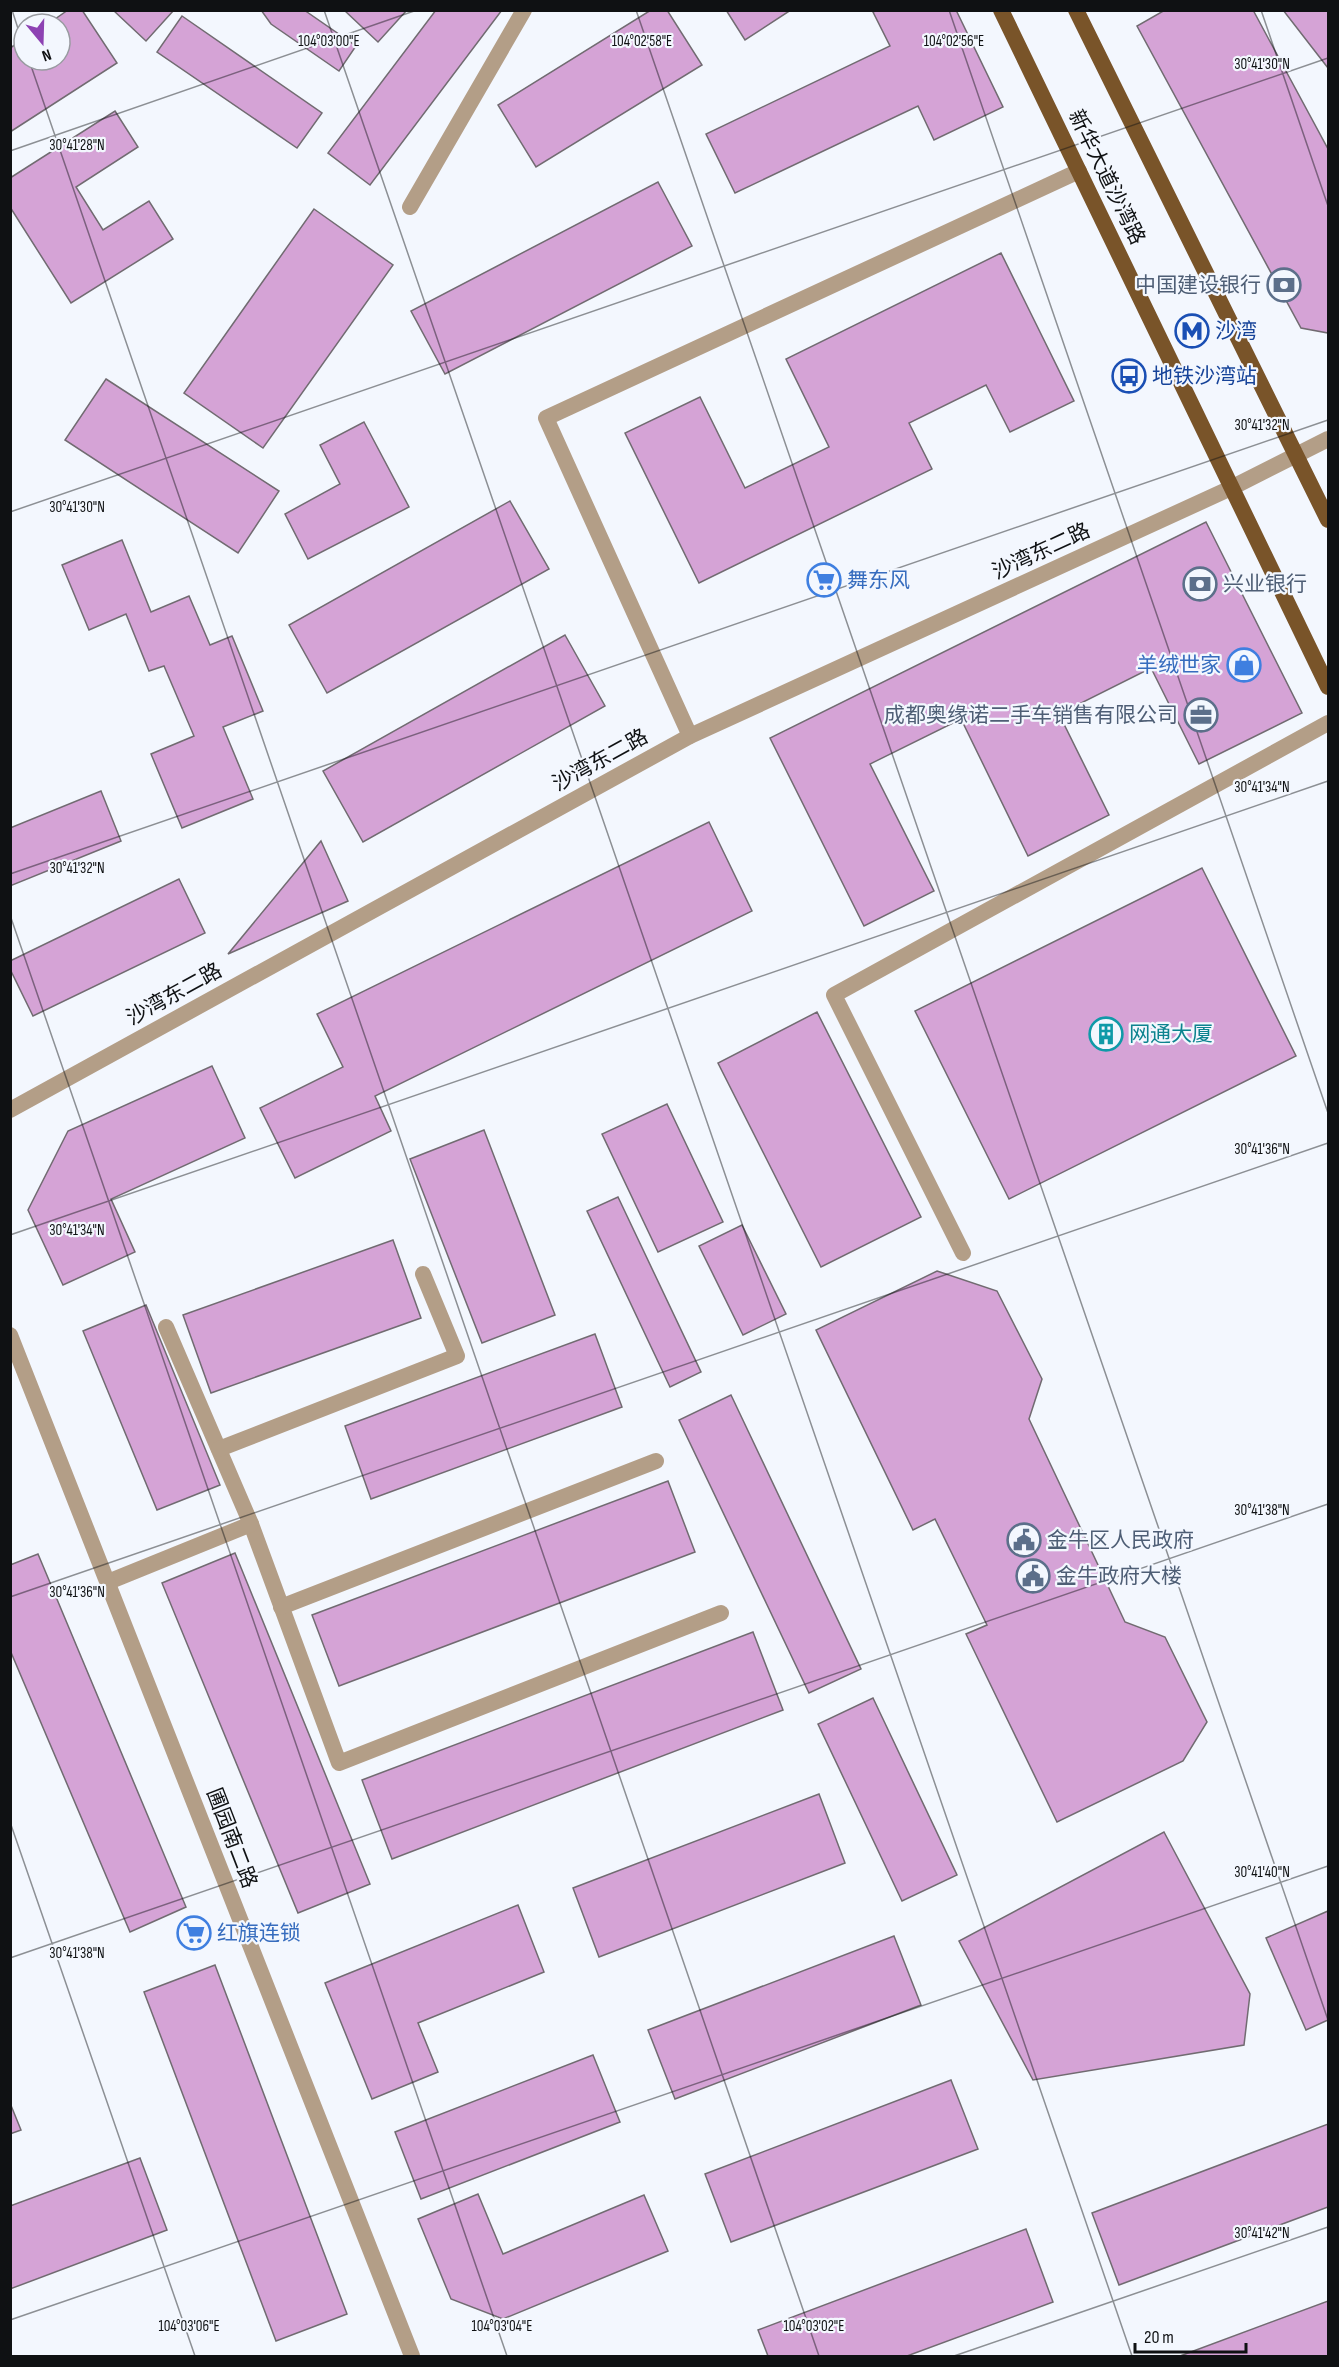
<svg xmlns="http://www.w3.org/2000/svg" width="1339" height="2367" font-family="'Sofia Sans Condensed','Noto Sans SC',sans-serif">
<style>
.building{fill:#d5a3d6;stroke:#716b71;stroke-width:1.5}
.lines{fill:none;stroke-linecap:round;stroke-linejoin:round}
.service{stroke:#b39e87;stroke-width:16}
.minor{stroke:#b39e87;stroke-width:16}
.primary{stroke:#795429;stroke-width:16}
.ticks{fill:none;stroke:#0f1113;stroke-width:1.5;stroke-opacity:0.45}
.labels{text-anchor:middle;stroke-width:4.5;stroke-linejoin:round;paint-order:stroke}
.street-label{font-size:21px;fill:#0f1113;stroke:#f3f7fe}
.service-label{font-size:21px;fill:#4e5e75;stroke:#f3f7fe;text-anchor:start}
.transit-label{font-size:21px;fill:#164399;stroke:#f3f7fe;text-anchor:start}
.shop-label{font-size:21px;fill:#366cbe;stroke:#f3f7fe;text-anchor:start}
.culture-label{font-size:21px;fill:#0d838f;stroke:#f3f7fe;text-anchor:start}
.ticks-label{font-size:15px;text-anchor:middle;fill:#0f1113;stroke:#f3f7fe;stroke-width:4.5;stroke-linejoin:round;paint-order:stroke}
</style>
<rect width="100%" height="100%" fill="#f3f7fe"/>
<g class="building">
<polygon points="68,10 82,10 117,63 10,132 10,48 24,39 24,60 60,60 60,24 48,24"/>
<polygon points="113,10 174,10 146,41"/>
<polygon points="261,10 304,10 356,46 339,71 271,24"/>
<polygon points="344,10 407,10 378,42"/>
<polygon points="436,10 502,10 370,185 328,153"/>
<polygon points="651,10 667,10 702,65 536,167 498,105"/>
<polygon points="726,10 791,10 745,40"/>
<polygon points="877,10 956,10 1003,107 934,140 918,106 735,193 706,134 890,46 873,12"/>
<polygon points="1165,10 1253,10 1328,149 1328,333 1301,328 1137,26"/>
<polygon points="1283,10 1328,10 1328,68"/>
<polygon points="182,16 322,113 297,148 157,52"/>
<polygon points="115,111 138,147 76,187 103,230 149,201 173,239 71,303 10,207 10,178"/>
<polygon points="658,182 692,246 445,374 411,311"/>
<polygon points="314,209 393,265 263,448 184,393"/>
<polygon points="1001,253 1074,401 1010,432 986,385 909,423 932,469 699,583 625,433 700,397 745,488 829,447 786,359"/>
<polygon points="106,379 279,491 238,553 65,440"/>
<polygon points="364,422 409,507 308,559 285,514 340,484 320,445"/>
<polygon points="510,501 549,569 327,693 289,625"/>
<polygon points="1206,522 1302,713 1199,764 1151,668 1059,714 1109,815 1028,856 961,719 870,764 934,891 864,926 770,738"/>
<polygon points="122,540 151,612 189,596 210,645 232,636 263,711 223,727 253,799 182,828 151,754 194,736 164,666 149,671 126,614 89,630 62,565"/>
<polygon points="565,635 605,706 363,842 323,771"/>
<polygon points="101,791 121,841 10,886 10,828"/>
<polygon points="709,822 752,911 375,1096 391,1131 295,1178 260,1108 343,1067 317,1014"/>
<polygon points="321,841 348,901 228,954"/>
<polygon points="1202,868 1296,1056 1009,1199 915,1011"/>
<polygon points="179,879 205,933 33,1016 10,969 10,961"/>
<polygon points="817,1012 921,1217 821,1267 718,1063"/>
<polygon points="212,1066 245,1138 111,1199 135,1252 63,1285 28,1210 68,1131"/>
<polygon points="667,1104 723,1222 658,1252 602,1134"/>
<polygon points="484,1130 555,1315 482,1343 410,1159"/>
<polygon points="618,1197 701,1372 670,1387 587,1211"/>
<polygon points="742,1225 786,1314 743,1335 699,1246"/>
<polygon points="393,1240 421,1318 211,1393 183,1315"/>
<polygon points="937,1271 997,1291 1042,1379 1029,1419 1125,1622 1165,1637 1207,1722 1183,1761 1057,1822 966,1634 987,1625 935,1519 913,1530 816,1330"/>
<polygon points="146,1305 220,1485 157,1510 83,1331"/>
<polygon points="595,1334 622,1407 371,1499 345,1426"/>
<polygon points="731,1395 861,1669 809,1693 679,1420"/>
<polygon points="668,1481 695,1552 339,1686 312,1615"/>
<polygon points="235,1553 370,1884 298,1913 162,1583"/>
<polygon points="38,1554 186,1907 130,1932 10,1650 10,1565"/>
<polygon points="753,1632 783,1710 392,1859 362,1780"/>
<polygon points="873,1698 957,1875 902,1901 818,1724"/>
<polygon points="819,1794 845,1863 599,1957 573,1888"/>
<polygon points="1164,1832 1250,1994 1244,2045 1033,2080 959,1941"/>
<polygon points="518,1905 544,1972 418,2023 438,2072 372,2099 325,1983"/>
<polygon points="1328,1911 1328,2020 1306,2030 1266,1938"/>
<polygon points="894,1936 921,2005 675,2099 648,2030"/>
<polygon points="215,1965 347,2314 276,2341 144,1992"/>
<polygon points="593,2055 620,2122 421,2199 395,2132"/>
<polygon points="951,2080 978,2149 731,2242 705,2174"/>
<polygon points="10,2103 21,2130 10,2134"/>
<polygon points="1328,2124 1328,2207 1119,2285 1092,2213"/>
<polygon points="140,2158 167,2230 10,2289 10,2206"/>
<polygon points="478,2194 503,2254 644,2195 668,2251 503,2319 451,2299 418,2219"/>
<polygon points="1026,2229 1053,2302 907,2356 768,2356 758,2330"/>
<polygon points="1328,2301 1328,2356 1180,2356"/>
</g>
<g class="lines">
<g class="service">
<polyline points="166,1327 251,1524 339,1763 721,1613"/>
<polyline points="219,1449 457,1356 423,1274"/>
<polyline points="108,1582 251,1524"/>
<polyline points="281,1607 656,1461"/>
</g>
<g class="minor">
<polyline points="410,207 524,10"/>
<polyline points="690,736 546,418 1079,171"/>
<polyline points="10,1110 690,736 1231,488 1328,439"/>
<polyline points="963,1253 834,995 1328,723"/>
<polyline points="10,1335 412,2356"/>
</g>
<g class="primary">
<polyline points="1001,10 1328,687"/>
<polyline points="1076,10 1328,520"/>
</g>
</g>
<path class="ticks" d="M12,10L24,47M324,10L1132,2356M636,10L1328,2020M949,10L1328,1113M1261,10L1328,206M29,60L819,2356M10,151L417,10M10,512L1328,58M10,874L1328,420M10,915L507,2356M10,1235L1328,781M10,1597L1328,1143M10,1822L195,2356M10,1958L1328,1504M10,2320L1328,1866M954,2356L1328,2227"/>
<defs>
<symbol id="bank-ring" viewBox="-11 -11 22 22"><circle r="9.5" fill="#f3f7fe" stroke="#5c6f8a" stroke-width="1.5"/><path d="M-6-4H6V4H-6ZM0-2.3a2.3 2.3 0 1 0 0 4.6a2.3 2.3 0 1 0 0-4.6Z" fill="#5c6f8a"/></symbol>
<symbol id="metro-ring" viewBox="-11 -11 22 22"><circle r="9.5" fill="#f3f7fe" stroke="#1a4fb4" stroke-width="1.5"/><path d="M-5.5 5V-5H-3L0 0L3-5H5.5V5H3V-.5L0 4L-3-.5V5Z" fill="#1a4fb4"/></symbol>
<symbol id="bus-ring" viewBox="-11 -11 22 22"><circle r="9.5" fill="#f3f7fe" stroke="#1a4fb4" stroke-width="1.5"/><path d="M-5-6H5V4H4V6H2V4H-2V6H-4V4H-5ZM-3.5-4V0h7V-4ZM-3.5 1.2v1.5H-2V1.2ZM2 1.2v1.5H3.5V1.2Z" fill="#1a4fb4"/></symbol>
<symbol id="supermarket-ring" viewBox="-11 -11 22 22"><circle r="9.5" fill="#f3f7fe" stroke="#3f7fe0" stroke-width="1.5"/><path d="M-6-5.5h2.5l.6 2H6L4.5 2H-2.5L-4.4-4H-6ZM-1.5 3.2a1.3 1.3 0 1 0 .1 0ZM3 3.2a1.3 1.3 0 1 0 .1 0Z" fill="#3f7fe0"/></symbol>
<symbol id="shop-ring" viewBox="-11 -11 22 22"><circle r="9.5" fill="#f3f7fe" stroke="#3f7fe0" stroke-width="1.5"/><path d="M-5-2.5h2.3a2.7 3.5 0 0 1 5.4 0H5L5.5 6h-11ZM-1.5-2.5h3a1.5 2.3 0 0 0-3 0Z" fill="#3f7fe0"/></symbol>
<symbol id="office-ring" viewBox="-11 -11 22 22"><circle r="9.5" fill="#f3f7fe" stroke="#5c6f8a" stroke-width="1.5"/><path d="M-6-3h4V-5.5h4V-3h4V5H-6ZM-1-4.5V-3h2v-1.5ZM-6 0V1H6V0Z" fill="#5c6f8a"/></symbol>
<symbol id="building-ring" viewBox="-11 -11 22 22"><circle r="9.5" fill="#f3f7fe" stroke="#0f9aa8" stroke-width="1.5"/><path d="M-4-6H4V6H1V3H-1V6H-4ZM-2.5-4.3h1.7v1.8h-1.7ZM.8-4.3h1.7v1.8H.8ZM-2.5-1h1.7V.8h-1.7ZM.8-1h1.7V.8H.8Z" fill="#0f9aa8"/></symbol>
<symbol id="civic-ring" viewBox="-11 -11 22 22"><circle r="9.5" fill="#f3f7fe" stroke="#5c6f8a" stroke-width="1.5"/><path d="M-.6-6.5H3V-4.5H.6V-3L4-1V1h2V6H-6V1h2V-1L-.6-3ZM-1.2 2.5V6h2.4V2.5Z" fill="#5c6f8a"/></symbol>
</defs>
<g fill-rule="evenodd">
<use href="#bank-ring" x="1265" y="266" width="38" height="38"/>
<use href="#metro-ring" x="1173" y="312" width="38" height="38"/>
<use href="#bus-ring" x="1110" y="357" width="38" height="38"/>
<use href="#supermarket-ring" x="805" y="561" width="38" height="38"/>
<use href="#bank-ring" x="1181" y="565" width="38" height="38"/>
<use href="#shop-ring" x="1225" y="646" width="38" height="38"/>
<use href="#office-ring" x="1182" y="696" width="38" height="38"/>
<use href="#building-ring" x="1087" y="1015" width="38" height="38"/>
<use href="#civic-ring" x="1005" y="1521" width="38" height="38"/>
<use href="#civic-ring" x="1014" y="1557" width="38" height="38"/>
<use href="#supermarket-ring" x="175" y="1914" width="38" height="38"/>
</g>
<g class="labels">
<g class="street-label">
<text transform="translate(1107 177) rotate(64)" y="7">新华大道沙湾路</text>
<text transform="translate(1041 551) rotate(-25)" y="7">沙湾东二路</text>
<text transform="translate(600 760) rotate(-29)" y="7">沙湾东二路</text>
<text transform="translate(174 994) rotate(-29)" y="7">沙湾东二路</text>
<text transform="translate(232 1838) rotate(69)" y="7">圃园南二路</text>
</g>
<g class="service-label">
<text x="1261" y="292" text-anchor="end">中国建设银行</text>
<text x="1223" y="591">兴业银行</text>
<text x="1178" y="722" text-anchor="end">成都奥缘诺二手车销售有限公司</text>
<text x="1047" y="1547">金牛区人民政府</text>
<text x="1056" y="1583">金牛政府大楼</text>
</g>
<g class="transit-label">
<text x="1215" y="338">沙湾</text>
<text x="1152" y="383">地铁沙湾站</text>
</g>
<g class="shop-label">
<text x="847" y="587">舞东风</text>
<text x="1221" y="672" text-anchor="end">羊绒世家</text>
<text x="217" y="1940">红旗连锁</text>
</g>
<g class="culture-label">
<text x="1129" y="1041">网通大厦</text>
</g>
</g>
<g class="ticks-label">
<text x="954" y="46">104°02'56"E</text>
<text x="329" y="46">104°03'00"E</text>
<text x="642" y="46">104°02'58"E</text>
<text x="1262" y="69">30°41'30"N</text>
<text x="77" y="150">30°41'28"N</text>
<text x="1262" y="430">30°41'32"N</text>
<text x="77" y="512">30°41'30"N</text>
<text x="1262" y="792">30°41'34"N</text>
<text x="77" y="873">30°41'32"N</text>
<text x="1262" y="1154">30°41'36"N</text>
<text x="77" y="1235">30°41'34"N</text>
<text x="1262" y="1515">30°41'38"N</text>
<text x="77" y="1597">30°41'36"N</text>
<text x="1262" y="1877">30°41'40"N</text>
<text x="77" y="1958">30°41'38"N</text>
<text x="1262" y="2238">30°41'42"N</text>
<text x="189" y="2331">104°03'06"E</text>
<text x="502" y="2331">104°03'04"E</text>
<text x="814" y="2331">104°03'02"E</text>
</g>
<rect width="1339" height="2367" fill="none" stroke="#0f1113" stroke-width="24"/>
<g transform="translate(42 42) rotate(161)"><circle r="28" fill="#f3f7fe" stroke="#989ba0" stroke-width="1.5"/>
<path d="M0-4.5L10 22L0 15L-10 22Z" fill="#8d42b3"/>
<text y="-9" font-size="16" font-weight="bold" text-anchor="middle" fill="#0f1113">N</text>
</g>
<path d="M1135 2343v9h111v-9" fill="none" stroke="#0f1113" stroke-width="3"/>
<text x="1144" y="2343" font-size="18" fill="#0f1113" stroke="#f3f7fe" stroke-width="4.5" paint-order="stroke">20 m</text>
</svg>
